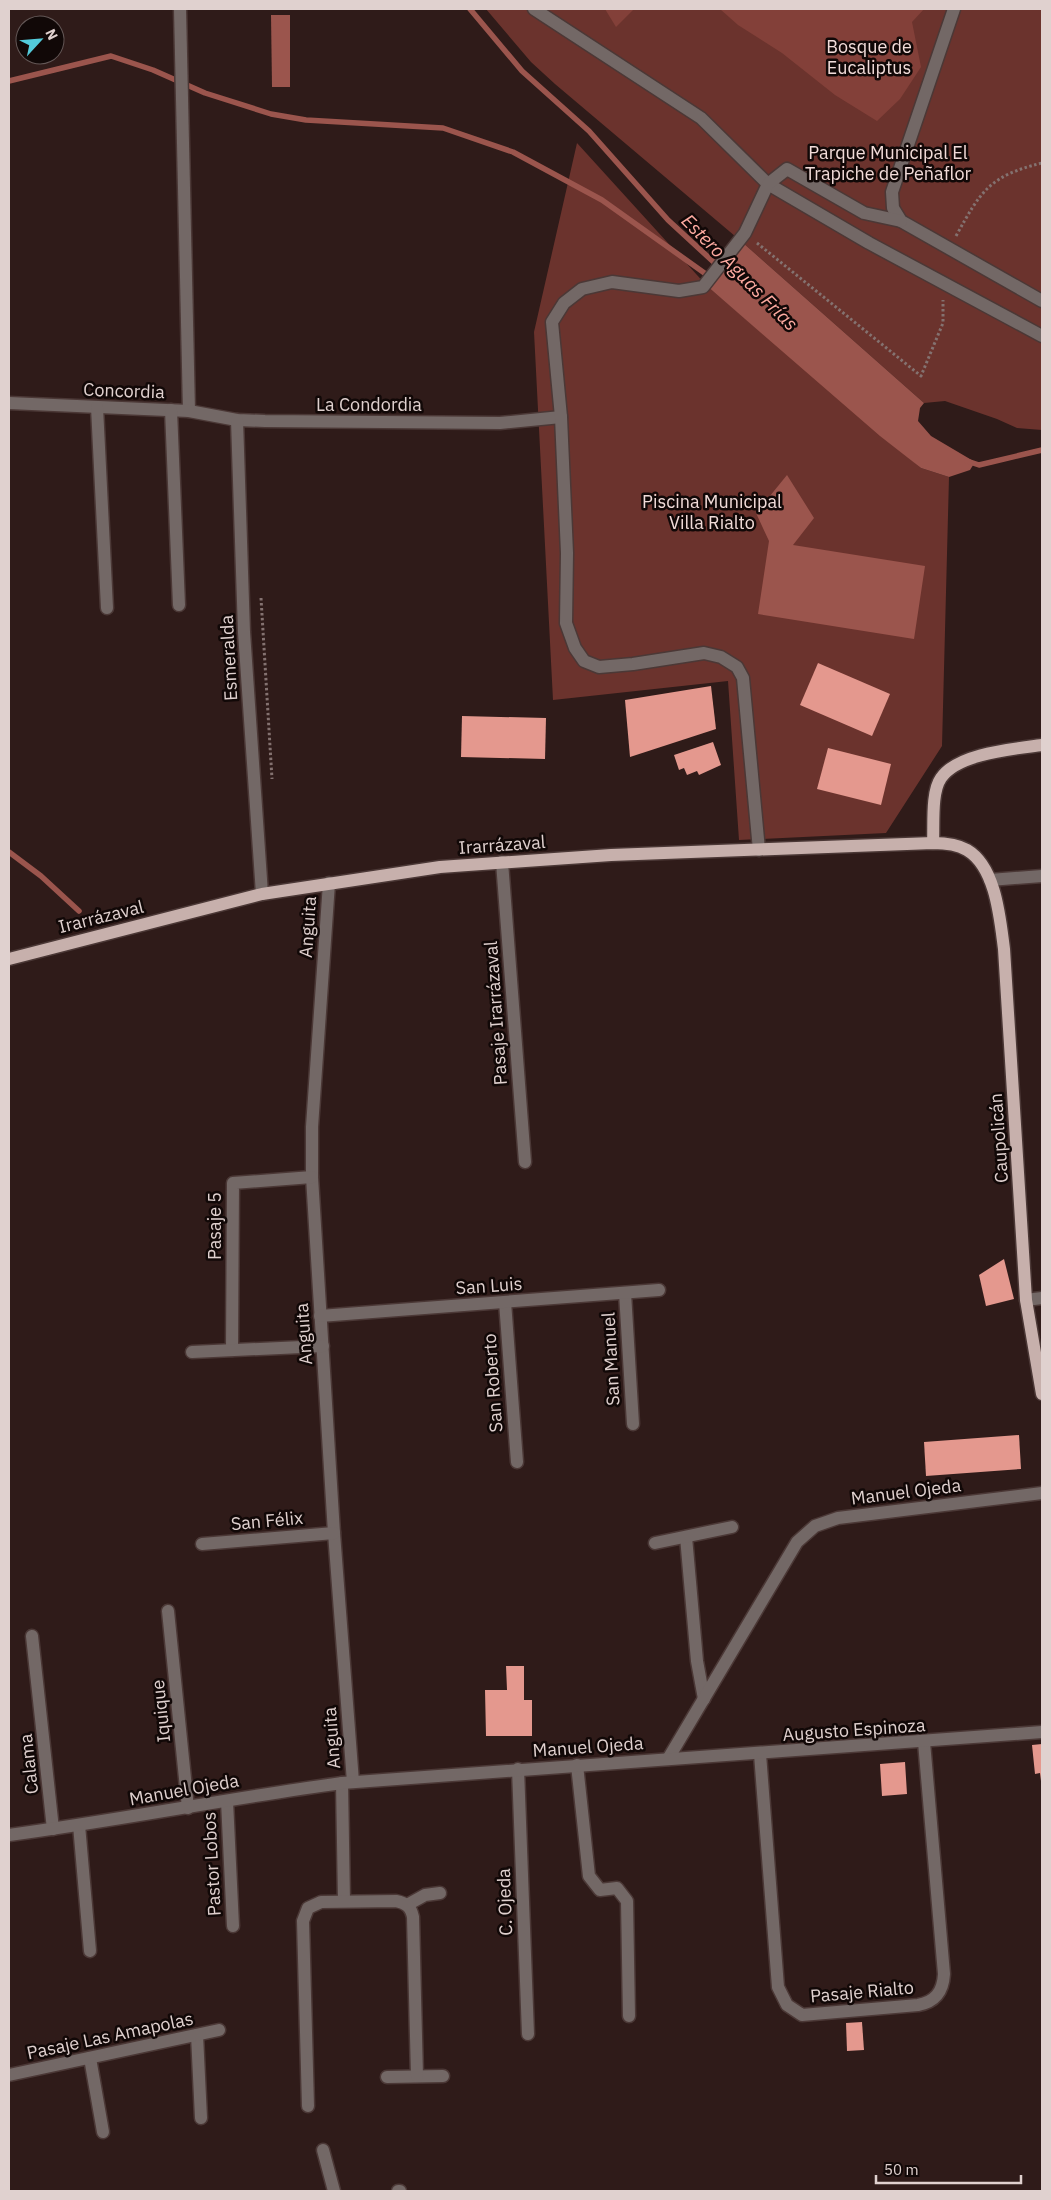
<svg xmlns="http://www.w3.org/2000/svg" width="1051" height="2200" font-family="'IBM Plex Sans',sans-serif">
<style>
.green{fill:#6b332d}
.forest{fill:#834039}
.water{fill:#9b554d}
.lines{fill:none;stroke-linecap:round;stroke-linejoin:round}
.stream{stroke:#9b554d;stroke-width:5.5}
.building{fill:#e4988e}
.minor-casing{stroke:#4b3836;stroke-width:15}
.major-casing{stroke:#4b3836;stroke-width:15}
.path{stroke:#847270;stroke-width:3;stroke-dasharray:2.5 2.5;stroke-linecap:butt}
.minor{stroke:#736866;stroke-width:12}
.major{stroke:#c7b0ac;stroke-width:12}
.labels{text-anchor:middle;stroke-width:5;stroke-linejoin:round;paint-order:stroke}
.park-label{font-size:18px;fill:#f2dcd9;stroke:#110807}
.street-label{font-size:18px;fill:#e0d1cf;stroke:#110807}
.water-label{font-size:19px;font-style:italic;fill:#feaba1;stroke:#110807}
</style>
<rect width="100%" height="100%" fill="#2f1b19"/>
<g class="green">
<polygon points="486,9 1042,9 1042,430 1017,428 997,419 945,401 924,403 742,242 555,84 531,62"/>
<polygon points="577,143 707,286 921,468 949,477 942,746 886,833 739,840 728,681 553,700 534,332"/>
</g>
<g class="forest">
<polygon points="605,9 634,9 616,27"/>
<polygon points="720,9 924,9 912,22 921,67 900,99 877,121 835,95 782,53 738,25"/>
</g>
<g class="water">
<polygon points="271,15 290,15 290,87 272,87"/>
<polygon points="742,242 924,403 920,408 918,421 931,436 975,462 970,470 949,477 921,468 880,436 707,286"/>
<polygon points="787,475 814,518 793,545 925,566 914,639 758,614 769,541 756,513"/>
</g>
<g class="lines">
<g class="stream">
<polyline points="470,9 522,71 589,131 668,220 719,267"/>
<polyline points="9,81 111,56 153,70 205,93 271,114 306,120 443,128 513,152 602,200 710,277"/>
<polyline points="967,461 979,465 1042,450"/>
<polyline points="9,852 41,876 79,911"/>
</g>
</g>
<g class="building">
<polygon points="818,663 890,694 872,736 800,705"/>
<polygon points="711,686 716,729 630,757 625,700"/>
<polygon points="462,716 546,718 545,759 461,757"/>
<polygon points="713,742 721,765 699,775 697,771 687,775 684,768 679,770 674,755"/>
<polygon points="828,748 891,764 881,805 817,789"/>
<polygon points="1004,1259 1014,1299 986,1306 979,1275"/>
<polygon points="1019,1435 1021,1469 926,1476 924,1442"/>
<polygon points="506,1666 524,1666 524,1700 532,1700 532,1736 486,1736 485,1690 507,1690"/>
<polygon points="1042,1744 1042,1781 1041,1781 1040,1773 1035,1774 1032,1745"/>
<polygon points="905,1762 907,1794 882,1796 880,1764"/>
<polygon points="862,2022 864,2050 847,2051 846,2023"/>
</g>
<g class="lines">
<defs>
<g id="minor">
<polyline points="180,9 189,411"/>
<polyline points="534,9 701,118 768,184 869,243 1042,336"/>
<polyline points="954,9 892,192 893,208 901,221 1042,301"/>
<polyline points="9,403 189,411 237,420 265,421 500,423 561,417"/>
<polyline points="97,407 107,608"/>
<polyline points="171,410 179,605"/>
<polyline points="237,420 244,632 262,894"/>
<polyline points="759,850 743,678 737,667 721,657 704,653 633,664 599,667 584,661 575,648 566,623 567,553 561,417 552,322 564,303 582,289 612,282 679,291 703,287 745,233 768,184 787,169 864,213 901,221"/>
<polyline points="502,862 525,1162"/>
<polyline points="990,880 1042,876"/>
<polyline points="329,883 312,1127 312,1177 334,1533 353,1782"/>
<polyline points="625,1293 633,1424"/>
<polyline points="1026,1300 1042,1298"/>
<polyline points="505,1302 517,1462"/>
<polyline points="320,1316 659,1290"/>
<polyline points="232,1350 233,1183 312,1177"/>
<polyline points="192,1352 323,1346"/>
<polyline points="686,1537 697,1661 704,1699"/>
<polyline points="655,1543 732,1527"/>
<polyline points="202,1544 334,1533"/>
<polyline points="168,1611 188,1808"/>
<polyline points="32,1636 53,1829"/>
<path d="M760,1754L778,1987L787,2005L802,2015L918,2005C935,2002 943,1992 944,1974L924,1742"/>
<polyline points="668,1759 797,1542 815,1526 838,1518 1042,1493"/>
<polyline points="577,1765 589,1876 600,1890 617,1888 627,1901 629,2016"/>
<polyline points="518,1769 528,2034"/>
<polyline points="342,1783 344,1901"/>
<polyline points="227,1801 233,1926"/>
<polyline points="79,1825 90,1951"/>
<path d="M9,1835C120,1820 231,1798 342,1783L1042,1732"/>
<polyline points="407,1905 425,1895 440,1893"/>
<polyline points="197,2035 201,2118"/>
<polyline points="90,2058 103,2132"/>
<polyline points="9,2075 219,2030"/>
<polyline points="387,2077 443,2076"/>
<path d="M308,2106L303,1921L308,1908L321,1902L396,1901C406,1903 411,1907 413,1917L417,2076"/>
<polyline points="323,2150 334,2191"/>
<polyline points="398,2191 400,2191"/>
</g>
<g id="major">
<path d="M933,843C934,825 931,792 941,778C958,753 1014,749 1042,745"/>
<path d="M9,959L262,894L440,867L611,855L933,843C945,843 957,844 967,850C996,867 1000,919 1004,949L1026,1300L1042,1394"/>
</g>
</defs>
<use href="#minor" class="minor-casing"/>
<use href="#major" class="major-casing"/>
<g class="path">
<path d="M956,236C981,191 989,176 1042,163"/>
<polyline points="757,243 921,376 943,323 943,300"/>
<polyline points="261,598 272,779"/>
</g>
<use href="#minor" class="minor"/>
<use href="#major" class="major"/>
</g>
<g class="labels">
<g class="park-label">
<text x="869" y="53">Bosque de<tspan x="869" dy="21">Eucaliptus</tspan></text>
<text x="888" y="159">Parque Municipal El<tspan x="888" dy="21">Trapiche de Peñaflor</tspan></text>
<text x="712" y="508">Piscina Municipal<tspan x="712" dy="21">Villa Rialto</tspan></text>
</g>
<g class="street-label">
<text transform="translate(124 391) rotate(2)" y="6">Concordia</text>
<text x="369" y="411">La Condordia</text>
<text transform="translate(229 658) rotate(-93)" y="6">Esmeralda</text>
<text transform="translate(502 845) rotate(-4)" y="6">Irarrázaval</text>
<text transform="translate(101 917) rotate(-14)" y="6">Irarrázaval</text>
<text transform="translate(308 927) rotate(-86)" y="6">Anguita</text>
<text transform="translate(496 1013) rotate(-94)" y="6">Pasaje Irarrázaval</text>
<text transform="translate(999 1138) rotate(-94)" y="6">Caupolicán</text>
<text transform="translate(215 1226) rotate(-90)" y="6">Pasaje 5</text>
<text transform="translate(489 1286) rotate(-4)" y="6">San Luis</text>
<text transform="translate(304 1334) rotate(-94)" y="6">Anguita</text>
<text transform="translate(611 1359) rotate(-93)" y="6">San Manuel</text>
<text transform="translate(493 1383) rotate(-94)" y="6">San Roberto</text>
<text transform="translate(906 1492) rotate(-7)" y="6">Manuel Ojeda</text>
<text transform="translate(267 1521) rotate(-5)" y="6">San Félix</text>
<text transform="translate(161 1711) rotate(-96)" y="6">Iquique</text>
<text transform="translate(854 1730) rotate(-4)" y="6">Augusto Espinoza</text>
<text transform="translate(332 1738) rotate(-94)" y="6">Anguita</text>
<text transform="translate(588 1747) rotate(-4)" y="6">Manuel Ojeda</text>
<text transform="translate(29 1764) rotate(-96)" y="6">Calama</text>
<text transform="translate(184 1790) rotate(-10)" y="6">Manuel Ojeda</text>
<text transform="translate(212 1864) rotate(-93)" y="6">Pastor Lobos</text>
<text transform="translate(505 1902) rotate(-92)" y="6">C. Ojeda</text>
<text transform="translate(862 1992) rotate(-5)" y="6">Pasaje Rialto</text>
<text transform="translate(110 2036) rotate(-12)" y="6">Pasaje Las Amapolas</text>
</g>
<g class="water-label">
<text transform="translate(740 272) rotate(45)" y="7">Estero Aguas Frías</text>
</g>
</g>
<rect width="1051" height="2200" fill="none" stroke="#e0d1cf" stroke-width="20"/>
<g transform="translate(40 40) rotate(64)"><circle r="24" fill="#110807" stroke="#645857"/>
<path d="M0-4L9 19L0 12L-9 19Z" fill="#53cbdb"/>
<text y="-8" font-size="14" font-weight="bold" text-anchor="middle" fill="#e0d1cf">N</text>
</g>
<path d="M876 2175v8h145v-8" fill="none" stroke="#e0d1cf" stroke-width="2.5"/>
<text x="884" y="2175" font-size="15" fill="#e0d1cf" stroke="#110807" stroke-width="4" paint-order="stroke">50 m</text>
</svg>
